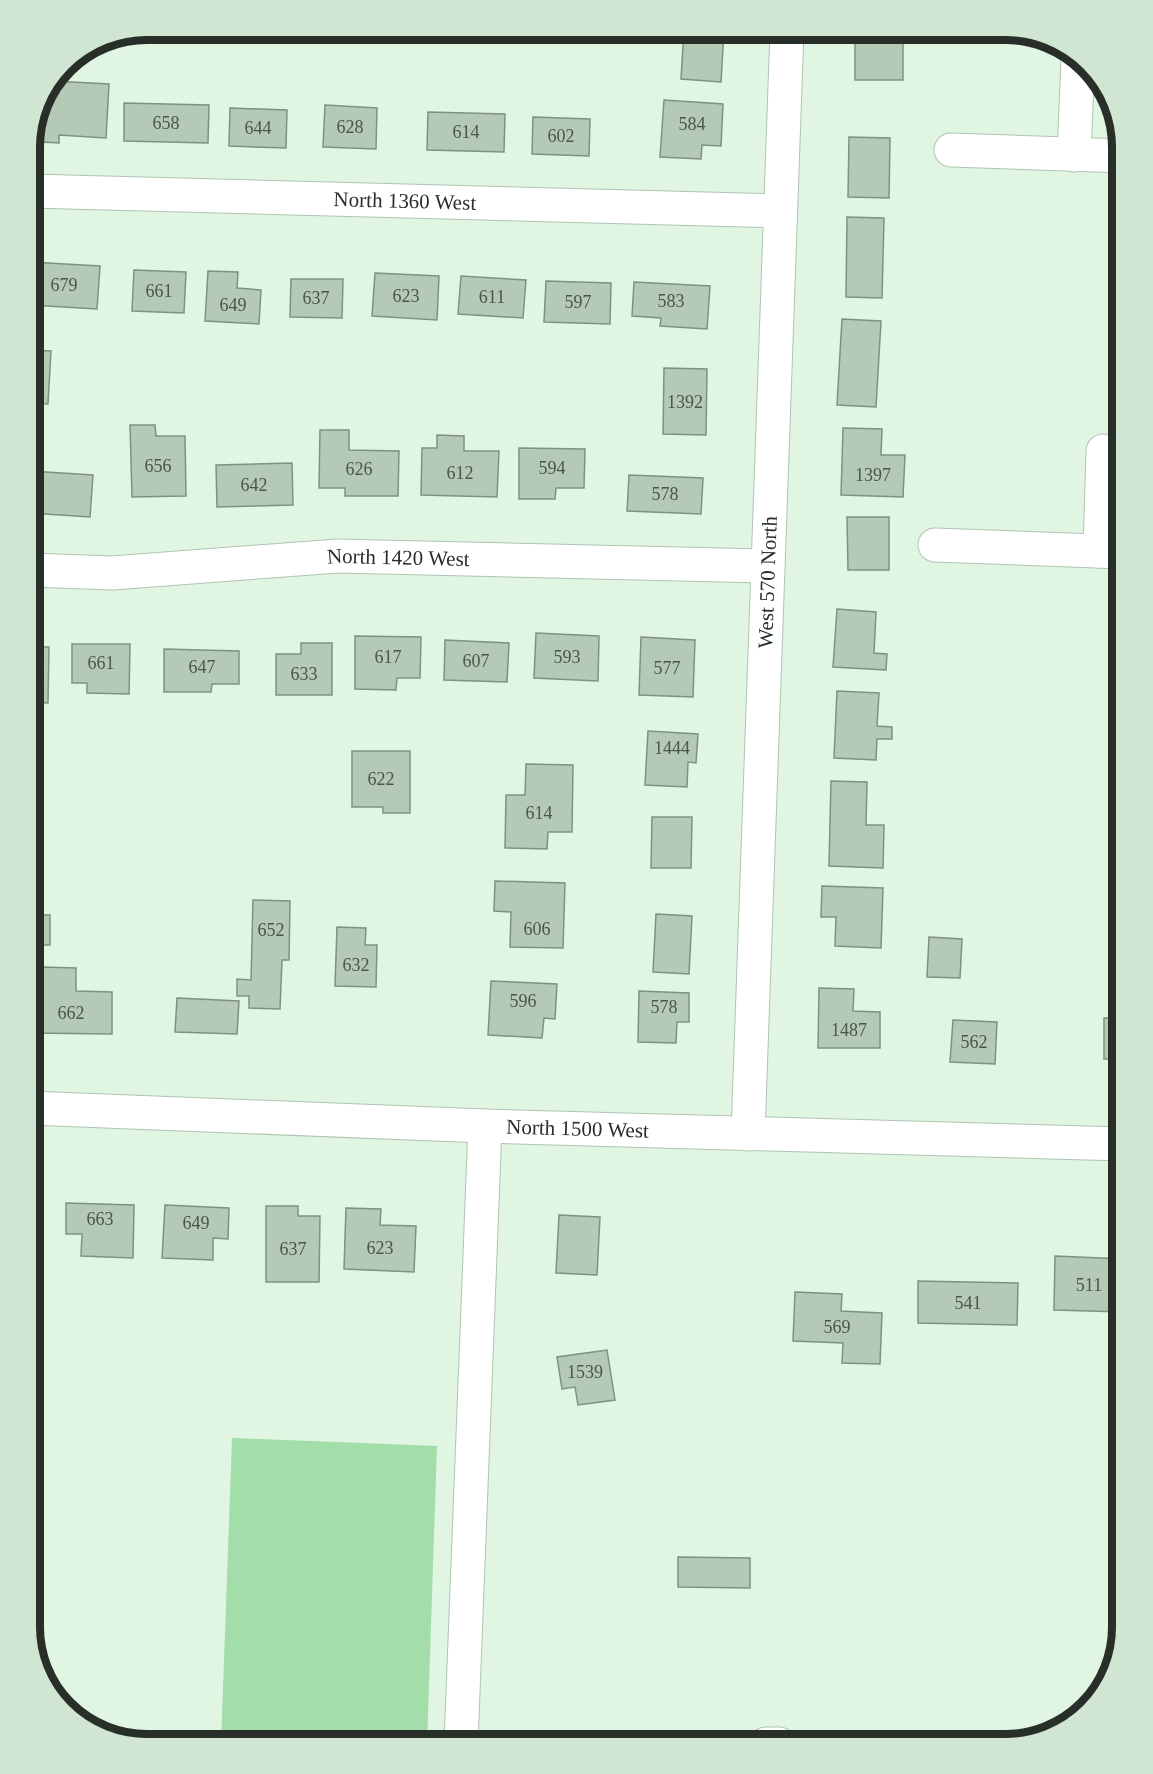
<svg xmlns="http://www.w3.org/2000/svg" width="1153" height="1774" font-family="'Times New Roman',serif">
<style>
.green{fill:#a3ddaa}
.building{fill:#b5c9b7;stroke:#7f9281;stroke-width:1.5}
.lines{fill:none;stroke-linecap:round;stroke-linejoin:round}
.minor-casing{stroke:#b0c4b2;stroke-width:35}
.tertiary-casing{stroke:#b0c4b2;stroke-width:35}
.minor{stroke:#fff;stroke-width:33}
.tertiary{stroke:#fff;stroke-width:33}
.labels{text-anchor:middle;stroke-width:5;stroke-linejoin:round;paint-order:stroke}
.number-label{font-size:18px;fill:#4a564c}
.street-label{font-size:21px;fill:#272f28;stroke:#e0f5e2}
.rim{fill:none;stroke:#272f28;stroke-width:8}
</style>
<rect width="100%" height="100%" fill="#e0f5e2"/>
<polygon class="green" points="232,1438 437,1446 427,1744 221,1744"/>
<g class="building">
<polygon points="684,30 724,30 721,82 681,79"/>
<rect x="855" y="33" width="48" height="47"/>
<polygon points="53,81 109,84 106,138 59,135 59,143 42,142 42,134 32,134 39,102"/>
<polygon points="664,100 723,104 721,146 702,145 701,159 660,157"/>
<polygon points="124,103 209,105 208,143 124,141"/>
<polygon points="325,105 377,108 376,149 323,147"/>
<polygon points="230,108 287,110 286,148 229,146"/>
<polygon points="428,112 505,114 504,152 427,150"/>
<polygon points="533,117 590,119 589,156 532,154"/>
<polygon points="849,137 890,138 889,198 848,197"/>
<polygon points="847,217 884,218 882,298 846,297"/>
<polygon points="30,262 100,266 97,309 30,305"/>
<polygon points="134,270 186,272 184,313 132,311"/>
<polygon points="208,271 238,272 237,288 261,290 259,324 205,321"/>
<polygon points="375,273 439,276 437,320 372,316"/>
<polygon points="461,276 526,280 523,318 458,314"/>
<polygon points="291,279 343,279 342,318 290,317"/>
<polygon points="546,281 611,283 610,324 544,322"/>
<polygon points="634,282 710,286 707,329 660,326 661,318 632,316"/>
<polygon points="842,319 881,321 876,407 837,405"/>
<polygon points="30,350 51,351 48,404 30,403"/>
<polygon points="664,368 707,369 706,435 663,434"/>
<polygon points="130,425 155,425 156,436 185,436 186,496 132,497"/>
<polygon points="843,428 882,429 881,455 905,455 903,497 841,495"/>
<polygon points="320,430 349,430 349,450 399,451 398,496 345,496 345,488 319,488"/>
<polygon points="437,435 464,436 464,451 499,451 497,497 421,495 422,448 437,448"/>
<polygon points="519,448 585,449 584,488 556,488 555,499 519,499"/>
<polygon points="292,463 293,505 217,507 216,465"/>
<polygon points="30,471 93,475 90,517 30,513"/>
<polygon points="629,475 703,478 701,514 627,511"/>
<polygon points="847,517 889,517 889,570 848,570"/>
<polygon points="837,609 876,612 874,653 887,654 886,670 833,667"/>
<polygon points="536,633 599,636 598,681 534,678"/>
<polygon points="355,636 421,637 420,678 397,678 396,690 355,689"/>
<polygon points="641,637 695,640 693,697 639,695"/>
<polygon points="445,640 509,643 507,682 444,680"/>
<polygon points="301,643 332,643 332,695 276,695 276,654 301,654"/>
<polygon points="72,644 130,644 129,694 87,693 87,683 72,683"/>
<polygon points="30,647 49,647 48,703 30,702"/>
<polygon points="164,649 239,651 239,684 212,684 211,692 164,692"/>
<polygon points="837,691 879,693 877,726 892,727 892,739 877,739 876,760 834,758"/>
<polygon points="648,731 698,734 696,763 688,762 687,787 645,785"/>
<polygon points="352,751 410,751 410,813 383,813 383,807 352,807"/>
<polygon points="526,764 573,765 572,832 548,832 547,849 505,848 506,795 525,795"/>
<polygon points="831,781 867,782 866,825 884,825 883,868 829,866"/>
<polygon points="652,817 692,817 691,868 651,868"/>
<polygon points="495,881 565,883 563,948 510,947 511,912 494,911"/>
<polygon points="822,886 883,888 881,948 835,946 836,917 821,917"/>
<polygon points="253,900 290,901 289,960 282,960 280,1009 249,1008 249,996 237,996 237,979 251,980"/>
<polygon points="656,914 692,916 689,974 653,972"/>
<rect x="30" y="915" width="20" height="30"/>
<polygon points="337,927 366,928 365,945 377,945 376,987 335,986"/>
<polygon points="929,937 962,939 960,978 927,977"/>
<polygon points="41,967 76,968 76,991 112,992 112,1034 30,1033 30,991 40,991"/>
<polygon points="491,981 557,984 555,1019 544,1018 542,1038 488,1035"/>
<polygon points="819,988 854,989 853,1011 880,1012 880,1048 818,1048"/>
<polygon points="639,991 689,993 689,1022 677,1022 676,1043 638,1042"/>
<polygon points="177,998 239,1001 237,1034 175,1032"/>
<rect x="1104" y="1018" width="19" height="41"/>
<polygon points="953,1020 997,1022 995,1064 950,1062"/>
<polygon points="66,1203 134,1205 133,1258 81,1256 82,1234 66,1234"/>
<polygon points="165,1205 229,1208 228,1239 213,1238 213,1260 162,1258"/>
<polygon points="266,1206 298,1206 298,1216 320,1216 319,1282 266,1282"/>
<polygon points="346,1208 381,1209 380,1225 416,1226 414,1272 344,1269"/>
<polygon points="559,1215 600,1217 597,1275 556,1273"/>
<polygon points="1055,1256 1123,1259 1123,1312 1054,1310"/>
<polygon points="918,1281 1018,1283 1017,1325 918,1323"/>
<polygon points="795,1292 842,1294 841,1311 882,1313 880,1364 842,1363 843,1343 793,1341"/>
<polygon points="607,1350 615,1400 578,1405 575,1387 562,1389 557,1357"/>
<polygon points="678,1557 750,1558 750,1588 678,1587"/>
</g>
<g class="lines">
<defs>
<g id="minor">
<polyline points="951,150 1123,156"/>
<polyline points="1074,155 1078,58"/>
<path id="s1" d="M30,191L780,211"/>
<polyline points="935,545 1123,552"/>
<polyline points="1100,551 1103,451"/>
<path id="s2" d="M30,570L112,573L338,556L768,566"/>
<path id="s3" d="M748,1134L787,30"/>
<polyline points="461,1744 485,1126"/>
<polyline points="766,1744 779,1744"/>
</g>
<g id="tertiary">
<path id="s4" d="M30,1108L485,1126L1123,1144"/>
</g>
</defs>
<use href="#minor" class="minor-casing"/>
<use href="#tertiary" class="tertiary-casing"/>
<use href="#minor" class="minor"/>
<use href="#tertiary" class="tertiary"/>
</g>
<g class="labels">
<g class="number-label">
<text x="166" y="129">658</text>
<text x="692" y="130">584</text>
<text x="350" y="133">628</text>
<text x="258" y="134">644</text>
<text x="466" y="138">614</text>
<text x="561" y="142">602</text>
<text x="64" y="291">679</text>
<text x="159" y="297">661</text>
<text x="406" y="302">623</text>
<text x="492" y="303">611</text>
<text x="316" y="304">637</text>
<text x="671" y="307">583</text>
<text x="578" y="308">597</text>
<text x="233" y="311">649</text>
<text x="685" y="408">1392</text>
<text x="158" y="472">656</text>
<text x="552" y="474">594</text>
<text x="359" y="475">626</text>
<text x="460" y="479">612</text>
<text x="873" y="481">1397</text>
<text x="254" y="491">642</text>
<text x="665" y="500">578</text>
<text x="388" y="663">617</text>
<text x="567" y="663">593</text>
<text x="476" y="667">607</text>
<text x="101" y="669">661</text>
<text x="202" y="673">647</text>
<text x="667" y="674">577</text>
<text x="304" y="680">633</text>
<text x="672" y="754">1444</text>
<text x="381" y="785">622</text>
<text x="539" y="819">614</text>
<text x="537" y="935">606</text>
<text x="271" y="936">652</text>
<text x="356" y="971">632</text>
<text x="523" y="1007">596</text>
<text x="664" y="1013">578</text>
<text x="71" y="1019">662</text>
<text x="849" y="1036">1487</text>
<text x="974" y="1048">562</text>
<text x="100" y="1225">663</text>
<text x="196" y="1229">649</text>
<text x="380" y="1254">623</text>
<text x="293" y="1255">637</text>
<text x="1089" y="1291">511</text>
<text x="968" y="1309">541</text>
<text x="837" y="1333">569</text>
<text x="585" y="1378">1539</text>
</g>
<g class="street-label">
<text dy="7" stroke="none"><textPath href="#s1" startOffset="375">North 1360 West</textPath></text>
<text dy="7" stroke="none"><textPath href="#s2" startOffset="369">North 1420 West</textPath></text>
<text dy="7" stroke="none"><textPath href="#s3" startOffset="552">West 570 North</textPath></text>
<text dy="7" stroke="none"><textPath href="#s4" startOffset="548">North 1500 West</textPath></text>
</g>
</g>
<path d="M0 0H1153V1774H0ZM147 40H1005A107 107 0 0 1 1112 147V1627A107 107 0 0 1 1005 1734H147A107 107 0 0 1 40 1627V147A107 107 0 0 1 147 40Z" fill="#d1e5d3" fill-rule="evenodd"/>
<path class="rim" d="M147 40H1005A107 107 0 0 1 1112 147V1627A107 107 0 0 1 1005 1734H147A107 107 0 0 1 40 1627V147A107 107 0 0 1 147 40Z"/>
</svg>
